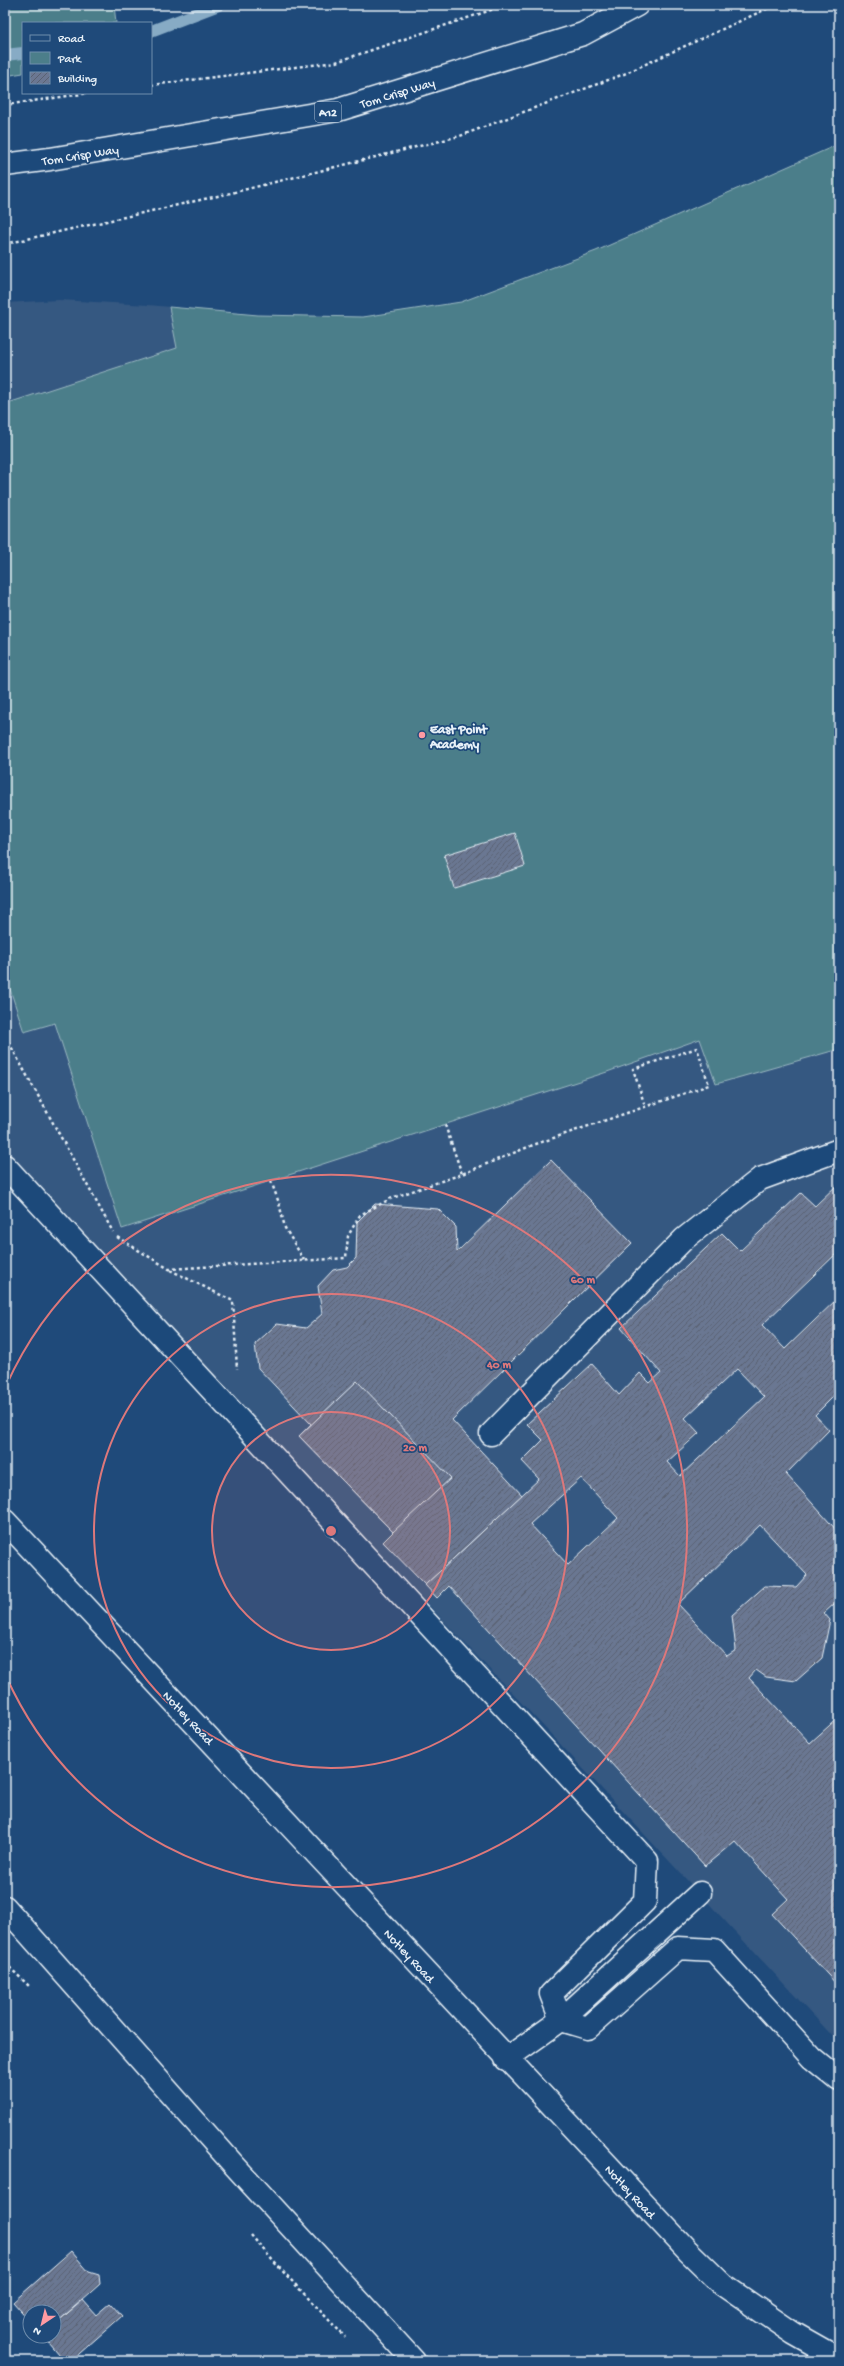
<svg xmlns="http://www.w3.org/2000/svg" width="844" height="2366" font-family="'Gochi Hand',sans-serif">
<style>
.built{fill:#365881}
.park{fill:#4c7e8a;stroke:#9ab8c1}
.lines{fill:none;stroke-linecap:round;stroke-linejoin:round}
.stream{stroke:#87abc5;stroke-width:12}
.building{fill:url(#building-hatch);stroke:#e8f1f8;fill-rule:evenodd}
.minor-casing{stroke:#e8f1f8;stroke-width:25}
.highway-casing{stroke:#e8f1f8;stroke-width:25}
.path{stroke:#e8f1f8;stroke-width:2.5;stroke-dasharray:3 3;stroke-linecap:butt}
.minor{stroke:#1f4a7a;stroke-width:22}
.highway{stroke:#1f4a7a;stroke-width:22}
.ring{fill:none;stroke:#dd787b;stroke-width:2}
.poi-dot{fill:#ff9aa2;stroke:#1f4a7a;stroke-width:1.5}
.labels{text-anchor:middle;stroke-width:3.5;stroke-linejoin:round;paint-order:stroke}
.shield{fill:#1f4a7a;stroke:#acbfd2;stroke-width:1}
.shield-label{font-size:12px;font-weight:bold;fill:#e8f1f8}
.street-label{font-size:13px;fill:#e8f1f8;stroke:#1f4a7a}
.poi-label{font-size:13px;font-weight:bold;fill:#e8f1f8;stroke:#1f4a7a;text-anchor:start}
.centre{fill:#dd787b;stroke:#1f4a7a;stroke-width:2}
.ring-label{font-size:12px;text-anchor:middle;font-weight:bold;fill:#dd787b;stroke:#1f4a7a;stroke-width:3.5;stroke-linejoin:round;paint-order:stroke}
</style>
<defs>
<pattern id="building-hatch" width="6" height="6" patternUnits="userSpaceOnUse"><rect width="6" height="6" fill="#6b7792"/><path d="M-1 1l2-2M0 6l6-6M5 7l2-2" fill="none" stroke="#5a6272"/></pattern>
</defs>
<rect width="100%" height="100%" fill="#1f4a7a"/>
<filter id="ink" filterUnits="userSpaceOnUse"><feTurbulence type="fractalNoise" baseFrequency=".025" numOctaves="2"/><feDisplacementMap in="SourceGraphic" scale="8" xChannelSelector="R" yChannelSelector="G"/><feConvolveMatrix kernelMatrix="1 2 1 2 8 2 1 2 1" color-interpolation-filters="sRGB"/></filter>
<g filter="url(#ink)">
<polygon class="built" points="839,144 839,2043 547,1730 134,1294 5,1154 5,303 59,300 148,305 258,315 363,317 461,302 596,251"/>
<g class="park">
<polygon points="5,5 114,5 116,23 23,23 23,73 5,76"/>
<polygon points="839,144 839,1049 716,1084 700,1039 607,1072 122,1229 55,1023 24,1032 5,974 5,404 177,348 169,307 258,315 363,317 461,302 596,251"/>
</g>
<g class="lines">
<g class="stream">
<polyline points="151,31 219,5"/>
<polyline points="5,55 23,53"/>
</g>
</g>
<g class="building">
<polygon points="515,833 525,866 454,888 444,855"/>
<polygon points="551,1160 632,1243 452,1420 522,1495 425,1585 383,1542 393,1532 299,1436 311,1424 258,1368 255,1344 277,1324 306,1328 322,1314 318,1286 333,1270 347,1267 356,1258 357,1222 375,1204 438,1209 456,1227 457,1252"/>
<path d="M839,1183V1251L762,1325L785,1349L839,1297V1400L834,1396L815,1415L829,1430L786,1474L839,1533V1609L834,1604L824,1613L830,1620L822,1658L796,1681L766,1677L756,1670L749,1678L810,1743L839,1717V1987L772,1914L788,1899L735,1841L705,1866L449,1586L437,1598L425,1585L539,1479L522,1461L543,1440L527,1424L592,1364L619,1395L640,1373L650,1383L661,1373L621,1328L722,1233L740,1251L801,1193L815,1206ZM737,1369L764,1397L680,1476L667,1462L699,1433L685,1418ZM581,1478L618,1518L568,1565L530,1524ZM760,1525L807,1575L796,1587L765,1586L732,1615L736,1650L727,1656L678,1604Z"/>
<polygon points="357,1381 451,1478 393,1532 299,1436"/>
<polygon points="71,2251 89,2272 99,2275 100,2284 54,2325 54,2312 30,2312 30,2321 13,2302"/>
<polygon points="83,2300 96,2315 110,2303 122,2316 71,2361 64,2361 43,2336 54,2336 54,2325"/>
</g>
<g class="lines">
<defs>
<g id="minor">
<polyline points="5,1166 647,1861 645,1901 551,1994 561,2020 588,2028 678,1948 714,1950 812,2058 839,2080"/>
<polyline points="491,1434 684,1239 760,1179 839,1150"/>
<polyline points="5,1521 688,2251 723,2285 793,2333 839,2359"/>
<polyline points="5,1907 234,2165 414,2361"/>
<polyline points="506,2059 561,2020 700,1893"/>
</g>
<polyline id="highway" points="5,165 50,159 338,110 583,34 637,5"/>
</defs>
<use href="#minor" class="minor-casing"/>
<use href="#highway" class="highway-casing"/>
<g class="path">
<polyline points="151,85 336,62 506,5"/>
<polyline points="5,105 89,93"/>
<polyline points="5,244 231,193 460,136 624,74 775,5"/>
<polyline points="5,1031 8,1041 113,1232"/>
<polyline points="445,1125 462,1174"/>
<polyline points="271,1181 279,1203 285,1228 304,1260"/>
<polyline points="117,1237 169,1269 346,1258 348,1236 360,1215 392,1198 462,1174 533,1145 709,1085 697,1048 633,1069 645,1106"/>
<polyline points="170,1270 233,1301 237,1369"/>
<polyline points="5,1963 29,1986"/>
<polyline points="251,2235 274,2262 345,2337"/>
</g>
<use href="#minor" class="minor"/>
<use href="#highway" class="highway"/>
</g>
</g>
<circle cx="331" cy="1531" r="119" fill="#dd787b" fill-opacity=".12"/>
<g class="ring">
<circle cx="331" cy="1531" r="119"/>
<circle cx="331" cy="1531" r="237"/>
<path d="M6 1386A356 356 0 1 1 6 1676"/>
</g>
<circle class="poi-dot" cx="422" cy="735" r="4"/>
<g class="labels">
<rect class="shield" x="315" y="102" width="26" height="20" rx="3"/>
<g class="shield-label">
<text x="328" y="116">A12</text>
</g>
<g class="street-label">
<text transform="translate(397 92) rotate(-17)" y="5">Tom Crisp Way</text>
<text transform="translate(80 154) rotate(-9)" y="5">Tom Crisp Way</text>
<text transform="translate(189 1717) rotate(47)" y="5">Notley Road</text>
<text transform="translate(410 1955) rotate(47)" y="5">Notley Road</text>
<text transform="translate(631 2191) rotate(47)" y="5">Notley Road</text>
</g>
<g class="poi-label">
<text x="430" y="733">East Point<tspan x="430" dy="15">Academy</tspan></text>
</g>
</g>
<circle cx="331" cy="1531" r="6" class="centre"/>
<g class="ring-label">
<text x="583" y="1283">60 m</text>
<text x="499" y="1368">40 m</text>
<text x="415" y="1451">20 m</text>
</g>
<rect width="844" height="2366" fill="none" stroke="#1f4a7a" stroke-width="20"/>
<rect x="10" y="10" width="824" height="2346" fill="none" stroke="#e8f1f8" stroke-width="1.5" filter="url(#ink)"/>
<rect x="22" y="22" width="130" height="72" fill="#1f4a7a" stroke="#6f8dac"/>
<rect x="30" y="35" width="20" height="6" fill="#1f4a7a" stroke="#6f8dac"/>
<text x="58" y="42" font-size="12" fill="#e8f1f8">Road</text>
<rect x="30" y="52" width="20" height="12" fill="#4c7e8a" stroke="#6f8dac"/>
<text x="58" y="62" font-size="12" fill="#e8f1f8">Park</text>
<rect x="30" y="72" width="20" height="12" fill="url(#building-hatch)" stroke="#6f8dac"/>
<text x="58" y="82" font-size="12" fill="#e8f1f8">Building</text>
<g transform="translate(42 2324) rotate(215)"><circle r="19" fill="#1f4a7a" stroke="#6f8dac"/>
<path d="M0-3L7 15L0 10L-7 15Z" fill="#ff9aa2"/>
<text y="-6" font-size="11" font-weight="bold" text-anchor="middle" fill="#e8f1f8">N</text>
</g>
</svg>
